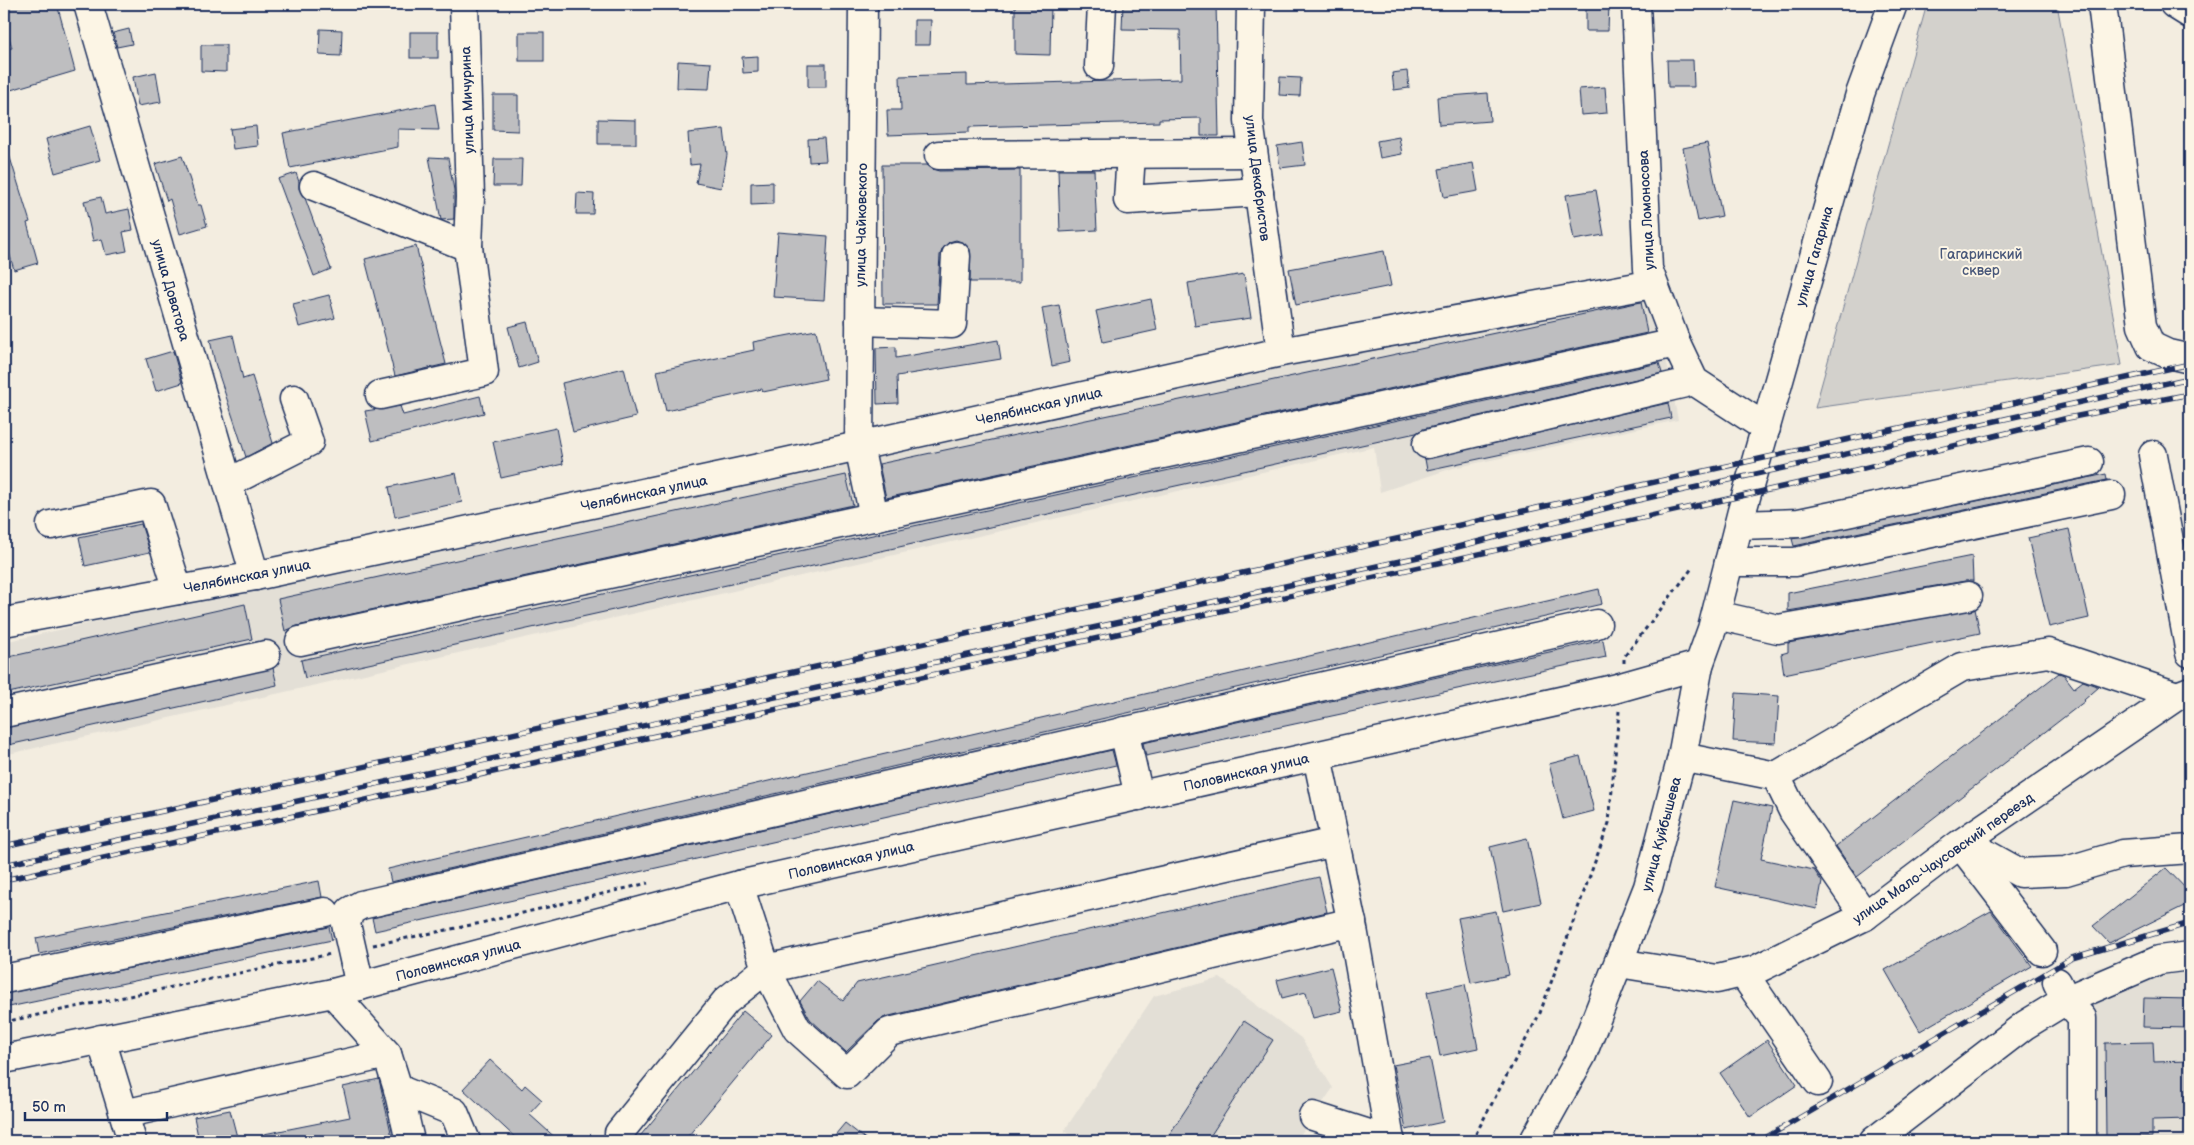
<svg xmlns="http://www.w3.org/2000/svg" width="2194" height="1145" font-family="'Balsamiq Sans',sans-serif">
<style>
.built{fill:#e3dfd6}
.green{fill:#d3d1cc;stroke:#778095}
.building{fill:#bebec0;stroke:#1b2f5e}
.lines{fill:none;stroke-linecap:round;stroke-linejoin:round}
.minor-casing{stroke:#1b2f5e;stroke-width:31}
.major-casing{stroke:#1b2f5e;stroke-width:31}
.path{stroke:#1b2f5e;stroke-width:3;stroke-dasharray:4 4;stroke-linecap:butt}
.minor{stroke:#fcf5e5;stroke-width:28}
.major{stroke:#fcf5e5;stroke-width:28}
.rail-casing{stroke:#1b2f5e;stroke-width:5.5}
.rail{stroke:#fcf5e5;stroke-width:4;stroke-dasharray:11;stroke-linecap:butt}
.labels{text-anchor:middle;stroke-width:4;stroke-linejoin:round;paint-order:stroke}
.street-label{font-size:14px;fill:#1b2f5e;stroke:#fcf5e5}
.park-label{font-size:14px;fill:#49587a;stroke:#fcf5e5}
</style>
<rect width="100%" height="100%" fill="#f3ede0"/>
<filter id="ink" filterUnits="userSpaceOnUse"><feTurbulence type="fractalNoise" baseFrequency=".02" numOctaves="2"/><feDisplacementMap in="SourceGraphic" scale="10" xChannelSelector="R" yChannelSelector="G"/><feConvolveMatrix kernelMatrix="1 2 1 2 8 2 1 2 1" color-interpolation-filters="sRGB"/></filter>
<g filter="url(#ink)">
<g class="built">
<polygon points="1651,280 1678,420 1453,468 1380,492 1374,447 4,755 4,642"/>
<polygon points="2190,948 2190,1141 2086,1141 2086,970"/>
<polygon points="1220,978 1301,1038 1333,1088 1296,1141 1077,1141 1064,1131 1154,996"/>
</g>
<polygon class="green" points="1927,4 2057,4 2122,365 1815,408"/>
<g class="building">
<polygon points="4,4 57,4 75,71 4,92 4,49 12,48 4,19"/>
<polygon points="1015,4 1051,4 1050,55 1015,54"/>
<polygon points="1123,4 1216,4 1219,136 1201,136 1201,118 1159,119 1159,122 969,127 969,132 888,135 887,110 901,110 900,76 967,74 967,85 1181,79 1180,30 1122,29"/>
<polygon points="1586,4 1609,4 1608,31 1586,31"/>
<polygon points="914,20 931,20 930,45 914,45"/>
<polygon points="129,29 132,44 117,47 113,33"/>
<polygon points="320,29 342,30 341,56 319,55"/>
<rect x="410" y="32" width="28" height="26"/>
<rect x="519" y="32" width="25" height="29"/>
<polygon points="201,45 226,45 226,72 201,71"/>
<polygon points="758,56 758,72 743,73 742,57"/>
<polygon points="1667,60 1693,60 1694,87 1668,87"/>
<polygon points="678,61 711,63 709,89 677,88"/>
<rect x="808" y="64" width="18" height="23"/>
<polygon points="1407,71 1409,88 1394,90 1392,73"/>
<polygon points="156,72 161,102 138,106 133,77"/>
<polygon points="1280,77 1301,78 1300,96 1279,95"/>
<polygon points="1605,87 1607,113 1581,115 1579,89"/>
<polygon points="1488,93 1490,121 1439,125 1437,97"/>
<polygon points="493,95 518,95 518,131 493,130"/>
<polygon points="435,104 439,130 398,129 398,147 290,168 283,133"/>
<polygon points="598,119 636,120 636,144 598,144"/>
<polygon points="90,126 100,160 55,173 46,139"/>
<polygon points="256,126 258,146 233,149 230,129"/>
<polygon points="724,129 727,155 721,188 696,183 700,164 690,165 688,133"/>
<polygon points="1399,137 1402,154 1380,158 1377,141"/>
<polygon points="824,138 826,161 809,162 808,139"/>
<polygon points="1302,142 1305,165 1280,168 1277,146"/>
<polygon points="1707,143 1722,216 1698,221 1683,148"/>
<polygon points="7,148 30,222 27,223 38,263 14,270 4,234 4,208 8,207 4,194 4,149"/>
<polygon points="182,156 198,205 201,205 207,226 180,234 170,199 167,201 155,164"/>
<polygon points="429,157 448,158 454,190 454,219 441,220"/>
<polygon points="494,159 522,159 521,186 493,186"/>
<polygon points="1473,163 1478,191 1444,197 1439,169"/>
<polygon points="882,165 927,165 932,169 939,171 1020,170 1020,282 970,282 970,249 964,243 956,240 949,242 943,248 940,255 937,304 883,304"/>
<polygon points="1058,170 1094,170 1097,230 1060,232"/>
<polygon points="296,173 299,182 299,189 305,198 331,269 314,276 278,179"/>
<polygon points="773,182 773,204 751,205 751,183"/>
<polygon points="1596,190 1604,235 1574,240 1566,195"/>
<polygon points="577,193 594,194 593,214 576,214"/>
<polygon points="101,197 105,214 129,209 133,230 123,232 127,251 106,255 102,239 93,241 84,201"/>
<polygon points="778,232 828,236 824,300 773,297"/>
<polygon points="416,246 446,364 395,376 365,259"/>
<polygon points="1384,251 1391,286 1296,305 1289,269"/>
<polygon points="1244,274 1251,318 1195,326 1188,283"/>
<polygon points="329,295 335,318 299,327 293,304"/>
<polygon points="1151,299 1157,330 1103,342 1096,311"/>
<polygon points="1641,302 1647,333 886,498 879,464"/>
<polygon points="1059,305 1070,362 1052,366 1042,308"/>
<polygon points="527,322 538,362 519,368 508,327"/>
<polygon points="816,330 826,379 763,392 762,389 666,411 657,371 754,350 753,342"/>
<polygon points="233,335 243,379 252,376 273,443 246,457 215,363 210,340"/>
<polygon points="998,340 1001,359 897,376 898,403 877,404 876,348 896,347 896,358"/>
<polygon points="173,351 182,383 156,391 146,359"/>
<polygon points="1659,363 1662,373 1423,429 1416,433 305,678 301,660"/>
<polygon points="624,368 636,417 573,432 562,383"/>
<polygon points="480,396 484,413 372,441 365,411 400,406 403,415"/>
<polygon points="1668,403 1671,418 1427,470 1425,459"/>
<polygon points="556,428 563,464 501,478 493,442"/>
<polygon points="456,473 462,502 395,517 389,487"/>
<polygon points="2106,474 2107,480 1794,546 1792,539"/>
<polygon points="846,475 853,505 297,626 285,631 278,599"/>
<polygon points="141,524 150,552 85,566 79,537"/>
<polygon points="2069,529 2089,618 2049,627 2028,538"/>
<polygon points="1972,556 1973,581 1965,581 1788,611 1788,593"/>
<polygon points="1599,589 1602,604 391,882 388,869"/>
<polygon points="245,604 252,639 4,694 4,658"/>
<polygon points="1975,609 1980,633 1784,674 1781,654 1788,652 1788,643"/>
<polygon points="1603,640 1606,657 1146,756 1143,743"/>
<polygon points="273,668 277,685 4,746 4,728"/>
<polygon points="2059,673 2064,675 2074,688 2083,681 2099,687 2084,700 2085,701 1857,877 1836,846"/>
<polygon points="1736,693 1779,696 1776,743 1733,741"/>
<polygon points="1112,750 1116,765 375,931 372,918"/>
<polygon points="1580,756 1594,811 1563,819 1549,764"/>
<polygon points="1734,800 1772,808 1761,859 1814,870 1822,882 1817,909 1715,887"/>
<polygon points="1527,838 1541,903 1503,911 1490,847"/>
<polygon points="2166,868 2190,893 2190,903 2109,943 2093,926"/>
<polygon points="1319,877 1327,912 885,1017 878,1021 846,1052 810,1019 800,1001 817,981 843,1001 857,983"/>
<polygon points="319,881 322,897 39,954 36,938"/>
<polygon points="1496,911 1509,975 1471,983 1458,918"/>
<polygon points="1991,911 2032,966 1920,1031 1885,970"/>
<polygon points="329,927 332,940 4,1008 4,994"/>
<polygon points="1331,967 1342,1011 1313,1018 1306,992 1282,998 1277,980"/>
<polygon points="1465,984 1478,1048 1440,1056 1427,992"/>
<polygon points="2144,998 2190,999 2190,1028 2143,1027"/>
<polygon points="743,1011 772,1035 684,1141 636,1141"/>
<polygon points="1244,1021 1273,1040 1207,1141 1165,1141"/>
<polygon points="1767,1040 1797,1085 1750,1117 1720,1073"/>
<polygon points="2153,1042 2154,1062 2190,1061 2190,1119 2152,1120 2152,1137 2106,1138 2105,1043"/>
<polygon points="1430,1058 1443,1122 1406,1130 1393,1065"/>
<polygon points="490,1060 522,1089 525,1085 542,1100 529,1114 559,1141 519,1141 463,1089"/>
<polygon points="379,1079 393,1141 264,1141 264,1134 350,1117 343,1087"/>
<polygon points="230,1110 238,1141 199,1141 194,1117"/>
<polygon points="845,1123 868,1141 830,1141"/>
</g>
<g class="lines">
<defs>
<g id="minor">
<polyline points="88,4 255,576"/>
<polyline points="863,4 859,446 874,517"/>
<polyline points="1251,4 1249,121 1281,352"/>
<polyline points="1636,4 1648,269 1676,343 1694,381 1766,428"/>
<polyline points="2102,4 2142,326 2151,346 2168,354 2186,358"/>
<polyline points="2174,4 2190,14"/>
<polyline points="1099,66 1102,4"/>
<polyline points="1131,154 1128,200 1259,192"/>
<polyline points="939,155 1253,153"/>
<polyline points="314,186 468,247"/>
<polyline points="860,321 952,324 956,256"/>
<polyline points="380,395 484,372 468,247 470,197 464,4"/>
<polyline points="1427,444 1694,381"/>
<polyline points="2153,455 2190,653"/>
<polyline points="228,483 309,442 294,399"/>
<polyline points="51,525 151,504 178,590"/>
<polyline points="1739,525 1799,523 2089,462"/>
<polyline points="1729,562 1795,562 2111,495"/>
<polyline points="1716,615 1778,629 1968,596"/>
<polyline points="4,622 255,576 764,467 1281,352 1653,284"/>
<polyline points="300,641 1676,343"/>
<polyline points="4,713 266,655"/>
<polyline points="1124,731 1139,796"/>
<polyline points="1682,757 1776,776 1793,811 1865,916"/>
<polyline points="1776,776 1962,667 2048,653 2177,696"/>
<polyline points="1971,838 1984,853 2020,873 2066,871 2123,854 2190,849"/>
<polyline points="1335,842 1353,929 1390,1140"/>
<polyline points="1961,845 2042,951"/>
<polyline points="739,885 766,969 1335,842 1317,756"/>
<polyline points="1619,963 1717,979 1755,970 1865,916 1960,844 2177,696 2190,691"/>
<polyline points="1743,973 1818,1082"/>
<polyline points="4,979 325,912"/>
<polyline points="360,986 346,924 350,911 361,905 1597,624"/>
<polyline points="333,993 387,1054 398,1089 410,1141"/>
<polyline points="101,1039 132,1141"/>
<polyline points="398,1089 454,1112 466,1141"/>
<polyline points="124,1114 387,1054"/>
<polyline points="1313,1116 1391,1141"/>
<polyline points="619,1133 726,1001 766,969 797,1029 847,1074 889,1032 1352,922"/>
<polyline points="1874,1141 2025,1025 2066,1000 2057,982"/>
<polyline points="2082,1141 2082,1018 2066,1000 2159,960 2190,956"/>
</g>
<g id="major">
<polyline points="4,1059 333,993 739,885 1614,689 1699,665"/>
<polyline points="1534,1141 1582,1055 1648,887 1682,757 1699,665 1712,629 1742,511 1860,94 1893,4"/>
</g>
</defs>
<use href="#minor" class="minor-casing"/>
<use href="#major" class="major-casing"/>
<g class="path">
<polyline points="1624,663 1624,657 1693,567"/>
<polyline points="373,945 481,923 648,883"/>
<polyline points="4,1022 331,954"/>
<polyline points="1472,1141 1540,1013 1609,823 1619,711"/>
</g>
<use href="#minor" class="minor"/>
<use href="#major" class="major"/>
<defs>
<g id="rail">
<polyline points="4,846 2190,364"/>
<polyline points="4,865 1423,556 1634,501 2190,378"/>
<polyline points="4,880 1827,477 2068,418 2190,394"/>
<polyline points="1760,1141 2072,958 2190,923"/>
</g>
</defs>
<use href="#rail" class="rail-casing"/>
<use href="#rail" class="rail"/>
</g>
</g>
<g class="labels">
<g class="street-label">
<text transform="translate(467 100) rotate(-92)" y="5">улица Мичурина</text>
<text transform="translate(1258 178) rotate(83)" y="5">улица Декабристов</text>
<text transform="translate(1646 210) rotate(-93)" y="5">улица Ломоносова</text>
<text transform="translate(861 225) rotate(-89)" y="5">улица Чайковского</text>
<text transform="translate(1814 256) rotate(-74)" y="5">улица Гагарина</text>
<text transform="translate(171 290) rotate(74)" y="5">улица Доватора</text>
<text transform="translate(1039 406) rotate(-13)" y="5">Челябинская улица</text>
<text transform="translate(644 493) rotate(-12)" y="5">Челябинская улица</text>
<text transform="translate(247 576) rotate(-11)" y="5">Челябинская улица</text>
<text transform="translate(1246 772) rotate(-13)" y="5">Половинская улица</text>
<text transform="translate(1661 834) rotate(-75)" y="5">улица Куйбышева</text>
<text transform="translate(1943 858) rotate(-35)" y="5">улица Мало-Чаусовский переезд</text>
<text transform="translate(851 860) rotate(-13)" y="5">Половинская улица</text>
<text transform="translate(458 960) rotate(-15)" y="5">Половинская улица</text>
</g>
<g class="park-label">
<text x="1981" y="259">Гагаринский<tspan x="1981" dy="16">сквер</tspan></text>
</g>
</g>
<rect width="2194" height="1145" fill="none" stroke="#fcf5e5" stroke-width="20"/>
<rect x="10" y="10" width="2174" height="1125" fill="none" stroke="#1b2f5e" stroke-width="2" filter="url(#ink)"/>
<path d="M25 1112v8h142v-8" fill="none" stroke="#1b2f5e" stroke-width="2.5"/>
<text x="32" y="1112" font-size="15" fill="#1b2f5e" stroke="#fcf5e5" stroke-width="4" paint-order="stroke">50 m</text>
</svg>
